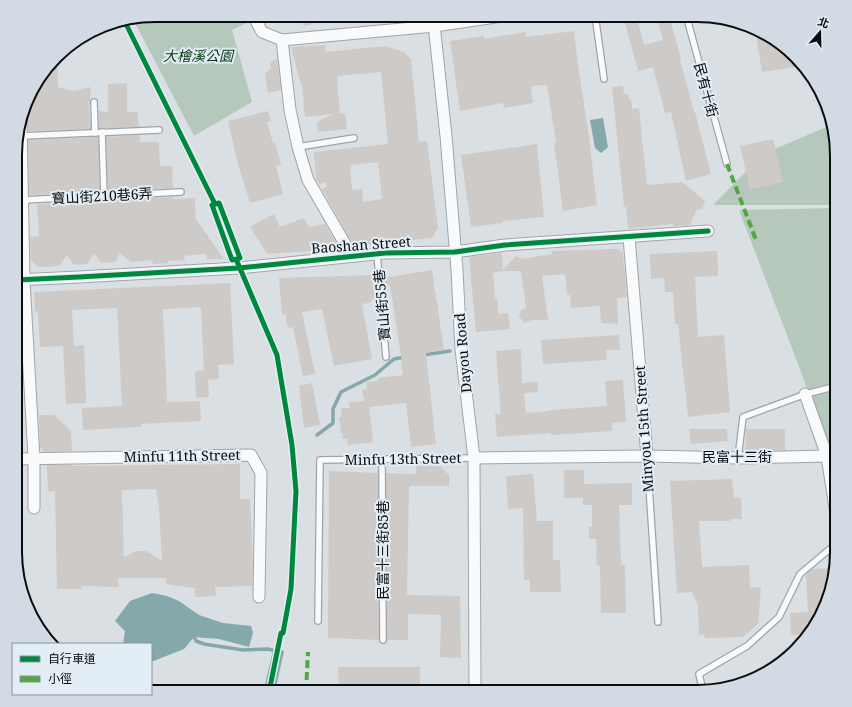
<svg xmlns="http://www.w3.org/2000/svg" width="852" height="707" font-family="'Noto Serif','Noto Sans TC',serif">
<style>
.green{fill:#b5c8bb}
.water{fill:#85a8ab}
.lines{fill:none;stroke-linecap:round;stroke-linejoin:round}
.stream{stroke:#85a8ab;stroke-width:3.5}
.building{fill:#cecac7;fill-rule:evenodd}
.service-casing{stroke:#a0a4a7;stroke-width:8}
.minor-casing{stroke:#a0a4a7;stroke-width:13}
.service{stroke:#f9fafb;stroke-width:5.5}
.minor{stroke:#f9fafb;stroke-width:11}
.quiet{stroke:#50a841;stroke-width:4;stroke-dasharray:8 4;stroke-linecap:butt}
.cycleway-casing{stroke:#e3edf5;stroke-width:8}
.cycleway{stroke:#00873e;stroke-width:5}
.labels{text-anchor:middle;stroke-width:4;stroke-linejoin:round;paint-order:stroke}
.park-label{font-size:14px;font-style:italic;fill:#053711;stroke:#e3edf5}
.street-label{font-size:14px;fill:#090d0f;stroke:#e3edf5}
.rim{fill:none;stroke:#090d0f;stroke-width:2}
</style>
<rect width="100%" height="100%" fill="#dadfe4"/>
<g class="green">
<polygon points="155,15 246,15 249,22 232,30 252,102 194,136 133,19"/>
<polygon points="831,125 837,155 837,205 713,205 763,154"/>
<polygon points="837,208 837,486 803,377 739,210"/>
</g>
<g class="water">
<polygon points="603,118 608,147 601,153 595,148 590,120"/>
<polygon points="152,593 167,596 179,601 199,615 223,623 251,626 253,633 249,647 219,639 194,637 184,649 151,662 151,644 123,644 125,631 115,621 130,601"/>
</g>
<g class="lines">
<g class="stream">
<polyline points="423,355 450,351"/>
<polyline points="317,435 333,423 333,409 341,392 375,375 394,359 405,357"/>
<polyline points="194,637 196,641 204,644 243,650 267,649 282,652 273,692"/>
<polyline points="265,692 275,650"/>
</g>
</g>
<g class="building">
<polygon points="299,15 312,15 313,24 304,26"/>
<polygon points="623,15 636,15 644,45 663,40 656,15 669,15 681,59 680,59 694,112 695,112 711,174 686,181 671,112 665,113 653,67 638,71"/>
<polygon points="755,29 796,56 803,66 762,72"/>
<polygon points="574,31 578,65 589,137 597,205 563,211 554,143 556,142 547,85 531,86 533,103 504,108 503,103 460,111 450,41 484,36 484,39 525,32 526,37"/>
<path d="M325,45L326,52L385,46L404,52L411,59L419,142L427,141L438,228L432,238L354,246L322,189L327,186L325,182L319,184L316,179L314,152L388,144L381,72L337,76L340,114L345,113L347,129L318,132L317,122L333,114L305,117L302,85H301L291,47ZM378,162L382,199L363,202L362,189L352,190L350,165Z"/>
<polygon points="57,57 58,87 74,91 91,87 89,107 91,129 28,131 27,119 23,116 34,85"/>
<polygon points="277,59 281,90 268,93 265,74 271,68 270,62"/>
<polygon points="127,83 127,112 138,112 139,127 99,128 99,111 108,112 108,84"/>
<polygon points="623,86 624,94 628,94 629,99 631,99 632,109 639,108 647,185 682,182 705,201 702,210 697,209 690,225 673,226 673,224 628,229 626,207 624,207 612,87"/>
<polygon points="268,111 271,121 267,122 273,143 275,142 281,165 276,166 283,194 250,203 237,160 228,121"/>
<polygon points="140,135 140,142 159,142 160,166 172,166 173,188 108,191 106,137"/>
<polygon points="98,137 100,192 29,195 28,140"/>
<polygon points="773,139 783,182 750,190 740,146"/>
<polygon points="537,144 544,217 502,221 502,223 471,227 461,155"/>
<polygon points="173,197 173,199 195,198 196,219 224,259 207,259 206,254 184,256 185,260 168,261 169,263 153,264 152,260 131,262 120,253 115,262 101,263 94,253 87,264 74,265 67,255 59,266 38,267 31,260 30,237 39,236 37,204"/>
<polygon points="274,214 280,227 304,218 309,227 325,224 340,249 267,254 250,227"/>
<polygon points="612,249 618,249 623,254 627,297 617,298 618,324 601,323 600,306 571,308 570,295 567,295 565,274 542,276 548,320 532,320 525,323 519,317 521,310 526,308 521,271 503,271 493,273 495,298 497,298 499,314 508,313 510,329 476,332 469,257 502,253 503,270 516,256 522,259 552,254 551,251"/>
<polygon points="717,251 718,276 695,277 698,337 724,335 730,412 688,417 678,324 675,324 673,292 665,292 664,278 651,279 650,254"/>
<polygon points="432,270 444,350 426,353 436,444 411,447 406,403 369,407 373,442 348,445 347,439 343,439 343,434 341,434 339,417 342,417 341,408 350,408 349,402 364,401 362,390 367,389 366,382 378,381 378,378 403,375 401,363 402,363 390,284 384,289 383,278"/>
<polygon points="374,275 376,297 369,303 362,304 372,359 334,366 322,309 302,312 315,374 303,376 293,327 288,328 285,314 282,314 279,278"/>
<polygon points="230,283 234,364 218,365 219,379 208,380 209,397 196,398 195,371 204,370 201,307 163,309 167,402 200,401 201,421 141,424 141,427 83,430 82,408 122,406 117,308 72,310 74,346 84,345 86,403 66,404 63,346 40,347 38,312 35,312 34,292"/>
<polygon points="619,335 620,350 606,350 607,360 543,364 541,340"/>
<polygon points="521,349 522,383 538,382 538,392 524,393 526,413 550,411 550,410 607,406 605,381 623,380 626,422 612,423 612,431 551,435 551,433 497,437 495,414 501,414 496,351"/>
<polygon points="312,383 320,425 304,428 299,386"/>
<polygon points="39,415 54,415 71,431 72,451 44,452 40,446"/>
<polygon points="689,429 727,429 728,441 691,444"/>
<polygon points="746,429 785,429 785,450 745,451"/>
<path d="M240,464V499H250L253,564L252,586L215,587L216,596L195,597V588L166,584V578H118L119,587L82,586V589H57L55,491H48L47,465H72V466ZM156,489L159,509L162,561L146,551H136L124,557L122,490Z"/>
<polygon points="416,466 440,466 449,475 449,486 409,486 407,595 460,596 461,658 440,657 441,615 408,614 408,640 387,640 386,473 416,474"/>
<polygon points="564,470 584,470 584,484 632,483 632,505 619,505 621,565 625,565 626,613 601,613 600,566 597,566 596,539 589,539 589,527 592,527 592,505 583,505 583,498 564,498"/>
<polygon points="329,471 378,473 379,640 328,638"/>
<polygon points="533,474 537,521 553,521 553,560 560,560 561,592 530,592 530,580 524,580 523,508 508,509 506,476"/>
<polygon points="732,479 734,498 741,498 742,519 730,519 730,521 699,521 702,567 749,565 750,588 761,587 758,624 743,637 705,638 704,634 699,635 698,605 692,592 677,593 670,481"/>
<polygon points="835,568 826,606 807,634 791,635 790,613 808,612 806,575 812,569"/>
<polygon points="338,667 420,667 420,692 339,692"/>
</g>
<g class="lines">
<defs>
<g id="service">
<polyline points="595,15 604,79"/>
<polyline points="686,15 727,164"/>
<polyline points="94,102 95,133"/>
<polyline points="102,132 104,196"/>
<polyline points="21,136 159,130"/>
<polyline points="298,147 354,138"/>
<polyline points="23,200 181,192"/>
<polyline points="377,254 386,357"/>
<polyline points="647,456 658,622"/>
<polyline points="738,458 743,417 806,394 837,386"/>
<polyline points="382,459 383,640"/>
<polyline points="318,621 320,460 474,458"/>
<polyline points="703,691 699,674 747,646 779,617 800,574 837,543"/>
</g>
<g id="minor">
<polyline points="253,15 262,32 282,40 435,26 509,15"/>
<polyline points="433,15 446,136 457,270 461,349 474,458 475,692"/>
<polyline points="282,40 290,110 298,147 308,180 352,256"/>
<polyline points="21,122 24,280 34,458 34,508"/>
<polyline points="629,237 647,456"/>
<polyline points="16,280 79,277 239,268 385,253 455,252 505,245 708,231"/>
<polyline points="805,394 827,456 837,521"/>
<polyline points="474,458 647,456 738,458 827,456"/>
<polyline points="16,459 251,455 261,473 259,597"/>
</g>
</defs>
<use href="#service" class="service-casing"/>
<use href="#minor" class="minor-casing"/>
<use href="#service" class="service"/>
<use href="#minor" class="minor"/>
<g class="quiet">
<polyline points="727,164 756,240"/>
<polyline points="306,692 308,652"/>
</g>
<defs>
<g id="cycleway">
<polyline points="124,20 215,204"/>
<polygon points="219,203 240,258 232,260 212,205"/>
<polyline points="236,259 277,355 292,445 296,491 291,589 283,633 281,633 269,692"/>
<polyline points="16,280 79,277 239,268 385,253 455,252 505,245 708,231"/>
</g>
</defs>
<use href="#cycleway" class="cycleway-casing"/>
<use href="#cycleway" class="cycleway"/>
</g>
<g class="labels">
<g class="park-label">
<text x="198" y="61">大檜溪公園</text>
</g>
<g class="street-label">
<text transform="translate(706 90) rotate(75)" y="5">民有十街</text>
<text transform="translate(102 196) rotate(-3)" y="5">寶山街210巷6弄</text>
<text transform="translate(361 245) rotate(-4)" y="5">Baoshan Street</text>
<text transform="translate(382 305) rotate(-95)" y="5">寶山街55巷</text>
<text transform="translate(463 353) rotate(-95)" y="5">Dayou Road</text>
<text transform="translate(644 429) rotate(-94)" y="5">Minyou 15th Street</text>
<text transform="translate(182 456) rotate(-1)" y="5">Minfu 11th Street</text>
<text x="737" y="462">民富十三街</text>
<text transform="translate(403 459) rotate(-1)" y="5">Minfu 13th Street</text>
<text transform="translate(383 550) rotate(-90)" y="5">民富十三街85巷</text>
</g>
</g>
<path d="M0 0H852V707H0ZM155 22H697A133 133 0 0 1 830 155V552A133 133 0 0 1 697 685H155A133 133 0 0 1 22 552V155A133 133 0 0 1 155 22Z" fill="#d2dbe3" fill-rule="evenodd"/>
<path class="rim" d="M155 22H697A133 133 0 0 1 830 155V552A133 133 0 0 1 697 685H155A133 133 0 0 1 22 552V155A133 133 0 0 1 155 22Z"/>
<rect x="12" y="643" width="140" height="52" fill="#e3edf5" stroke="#8c9399"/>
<rect x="20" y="656" width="20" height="6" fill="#00873e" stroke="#8c9399"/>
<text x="48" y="663" font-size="12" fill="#090d0f">自行車道</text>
<rect x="20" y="676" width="20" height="6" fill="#50a841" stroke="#8c9399"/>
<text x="48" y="683" font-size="12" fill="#090d0f">小徑</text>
<g transform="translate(820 32) rotate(20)" stroke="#e3edf5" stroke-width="3" paint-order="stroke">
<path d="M0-3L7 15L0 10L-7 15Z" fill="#090d0f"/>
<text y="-6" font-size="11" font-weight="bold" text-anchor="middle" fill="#090d0f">北</text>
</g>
</svg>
